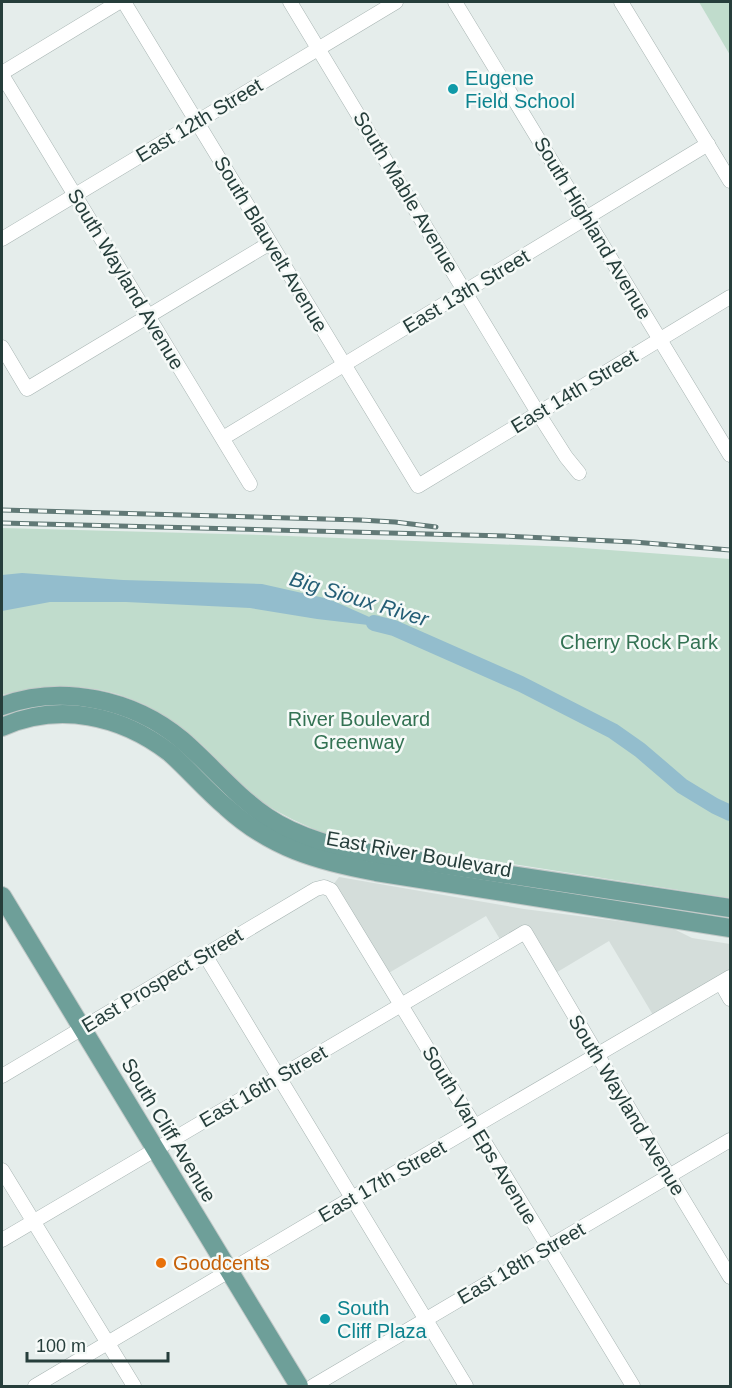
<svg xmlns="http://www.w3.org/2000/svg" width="732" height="1388" font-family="Arial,sans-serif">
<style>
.built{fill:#d4ddda}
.green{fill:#c0dccc;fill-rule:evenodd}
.water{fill:#93bdcd}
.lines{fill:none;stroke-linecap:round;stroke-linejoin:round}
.river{stroke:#93bdcd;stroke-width:16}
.minor-casing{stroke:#a8b5b3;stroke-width:15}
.major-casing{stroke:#c2c9c8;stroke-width:20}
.minor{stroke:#fff;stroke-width:14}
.major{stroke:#6e9f99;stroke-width:18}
.rail-casing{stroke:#617976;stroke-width:5}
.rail{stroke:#f6faf8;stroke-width:3;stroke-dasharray:9;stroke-linecap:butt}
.culture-dot{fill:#0f9aa8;stroke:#f6faf8;stroke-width:2}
.food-dot{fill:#e8710a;stroke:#f6faf8;stroke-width:2}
.labels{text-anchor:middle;stroke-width:5;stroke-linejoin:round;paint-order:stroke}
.culture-label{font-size:20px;fill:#0d838f;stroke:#f6faf8;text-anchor:start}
.street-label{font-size:20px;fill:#263e3b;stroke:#f6faf8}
.park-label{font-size:20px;fill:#337253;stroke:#f6faf8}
.food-label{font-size:20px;fill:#c56008;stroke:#f6faf8;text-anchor:start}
.water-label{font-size:21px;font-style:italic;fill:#245e76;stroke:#f6faf8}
</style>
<rect width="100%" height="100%" fill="#e5edeb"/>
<polygon class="built" points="339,877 524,909 672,928 692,938 730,944 730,970 653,1015 609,941 554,974 527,925 501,941 486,916 387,974 333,885"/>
<g class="green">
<polygon points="699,2 730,2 730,55"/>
<path d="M2,528L263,535L569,547L730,559V898L328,835C304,825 281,815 259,800C237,784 220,761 200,743C141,689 78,676 2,695ZM429,644L521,684L588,719L429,645Z"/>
</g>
<polygon class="water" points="22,573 123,580 262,584 329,599 394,628 317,619 250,608 126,602 50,602 2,611 2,575"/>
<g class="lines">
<polyline class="river" points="374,623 394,628 521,684 613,731 640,750 682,786 715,806 730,813"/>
<defs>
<g id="minor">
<polyline points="124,2 418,486 730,297"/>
<polyline points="290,2 538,413 566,457 579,473"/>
<polyline points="455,2 730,455"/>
<polyline points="621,2 730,181"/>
<polyline points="2,73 119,2"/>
<polyline points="2,75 250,484"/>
<polyline points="2,239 396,2"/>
<polyline points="2,347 27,389 270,243"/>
<polyline points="223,438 708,144"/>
<polyline points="205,955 466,1386"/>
<polyline points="721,983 730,999"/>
<polyline points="2,1076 316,889 324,887 331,890 633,1386"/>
<polyline points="2,1170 134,1386"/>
<polyline points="2,1240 525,932 669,1176 730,1277"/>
<polyline points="35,1386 352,1198 730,977"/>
<polyline points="313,1386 730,1140"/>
</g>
<g id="major">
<path d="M2,706C62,684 133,699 182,740C211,765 235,795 267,817C301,840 339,847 379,855L730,908"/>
<path d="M2,727C59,702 121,715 170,753C189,770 206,790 226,807C271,848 317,861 376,872L730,928"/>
<polyline points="2,896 299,1386"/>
</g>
</defs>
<use href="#minor" class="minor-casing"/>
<use href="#major" class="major-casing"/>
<use href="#minor" class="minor"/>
<use href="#major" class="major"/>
<defs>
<g id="rail">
<polyline points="2,510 360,520 395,522 436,527"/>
<polyline points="2,523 505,536 634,542 730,550"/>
</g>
</defs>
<use href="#rail" class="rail-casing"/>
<use href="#rail" class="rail"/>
</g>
<g class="culture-dot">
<circle cx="453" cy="89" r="6"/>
<circle cx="325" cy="1319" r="6"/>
</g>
<circle class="food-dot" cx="161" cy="1263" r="6"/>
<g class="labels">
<g class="culture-label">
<text x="465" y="85">Eugene<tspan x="465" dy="23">Field School</tspan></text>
<text x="337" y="1315">South<tspan x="337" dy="23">Cliff Plaza</tspan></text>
</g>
<g class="street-label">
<text transform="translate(199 120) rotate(-31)" y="7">East 12th Street</text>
<text transform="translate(406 192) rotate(59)" y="7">South Mable Avenue</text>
<text transform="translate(593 228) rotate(59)" y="7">South Highland Avenue</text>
<text transform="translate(271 244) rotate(59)" y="7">South Blauvelt Avenue</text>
<text transform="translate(126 279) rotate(59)" y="7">South Wayland Avenue</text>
<text transform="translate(466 291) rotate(-31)" y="7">East 13th Street</text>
<text transform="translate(574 391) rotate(-31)" y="7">East 14th Street</text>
<text transform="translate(419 854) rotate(10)" y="7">East River Boulevard</text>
<text transform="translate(162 980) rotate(-31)" y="7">East Prospect Street</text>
<text transform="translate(263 1086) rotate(-30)" y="7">East 16th Street</text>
<text transform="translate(627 1105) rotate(59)" y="7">South Wayland Avenue</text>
<text transform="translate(169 1130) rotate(59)" y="7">South Cliff Avenue</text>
<text transform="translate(480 1135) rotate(59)" y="7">South Van Eps Avenue</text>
<text transform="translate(382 1181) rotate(-30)" y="7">East 17th Street</text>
<text transform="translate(521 1263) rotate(-30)" y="7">East 18th Street</text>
</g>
<g class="park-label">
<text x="639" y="649">Cherry Rock Park</text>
<text x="359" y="726">River Boulevard<tspan x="359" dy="23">Greenway</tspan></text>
</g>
<g class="food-label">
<text x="173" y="1270">Goodcents</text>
</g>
<g class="water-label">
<text transform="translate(359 599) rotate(17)" y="7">Big Sioux River</text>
</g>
</g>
<rect width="732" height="1388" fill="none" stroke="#263e3b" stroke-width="6"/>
<path d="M27 1352v9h141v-9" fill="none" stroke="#263e3b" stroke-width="3"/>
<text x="36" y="1352" font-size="18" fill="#263e3b" stroke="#f6faf8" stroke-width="4.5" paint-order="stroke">100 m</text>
</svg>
